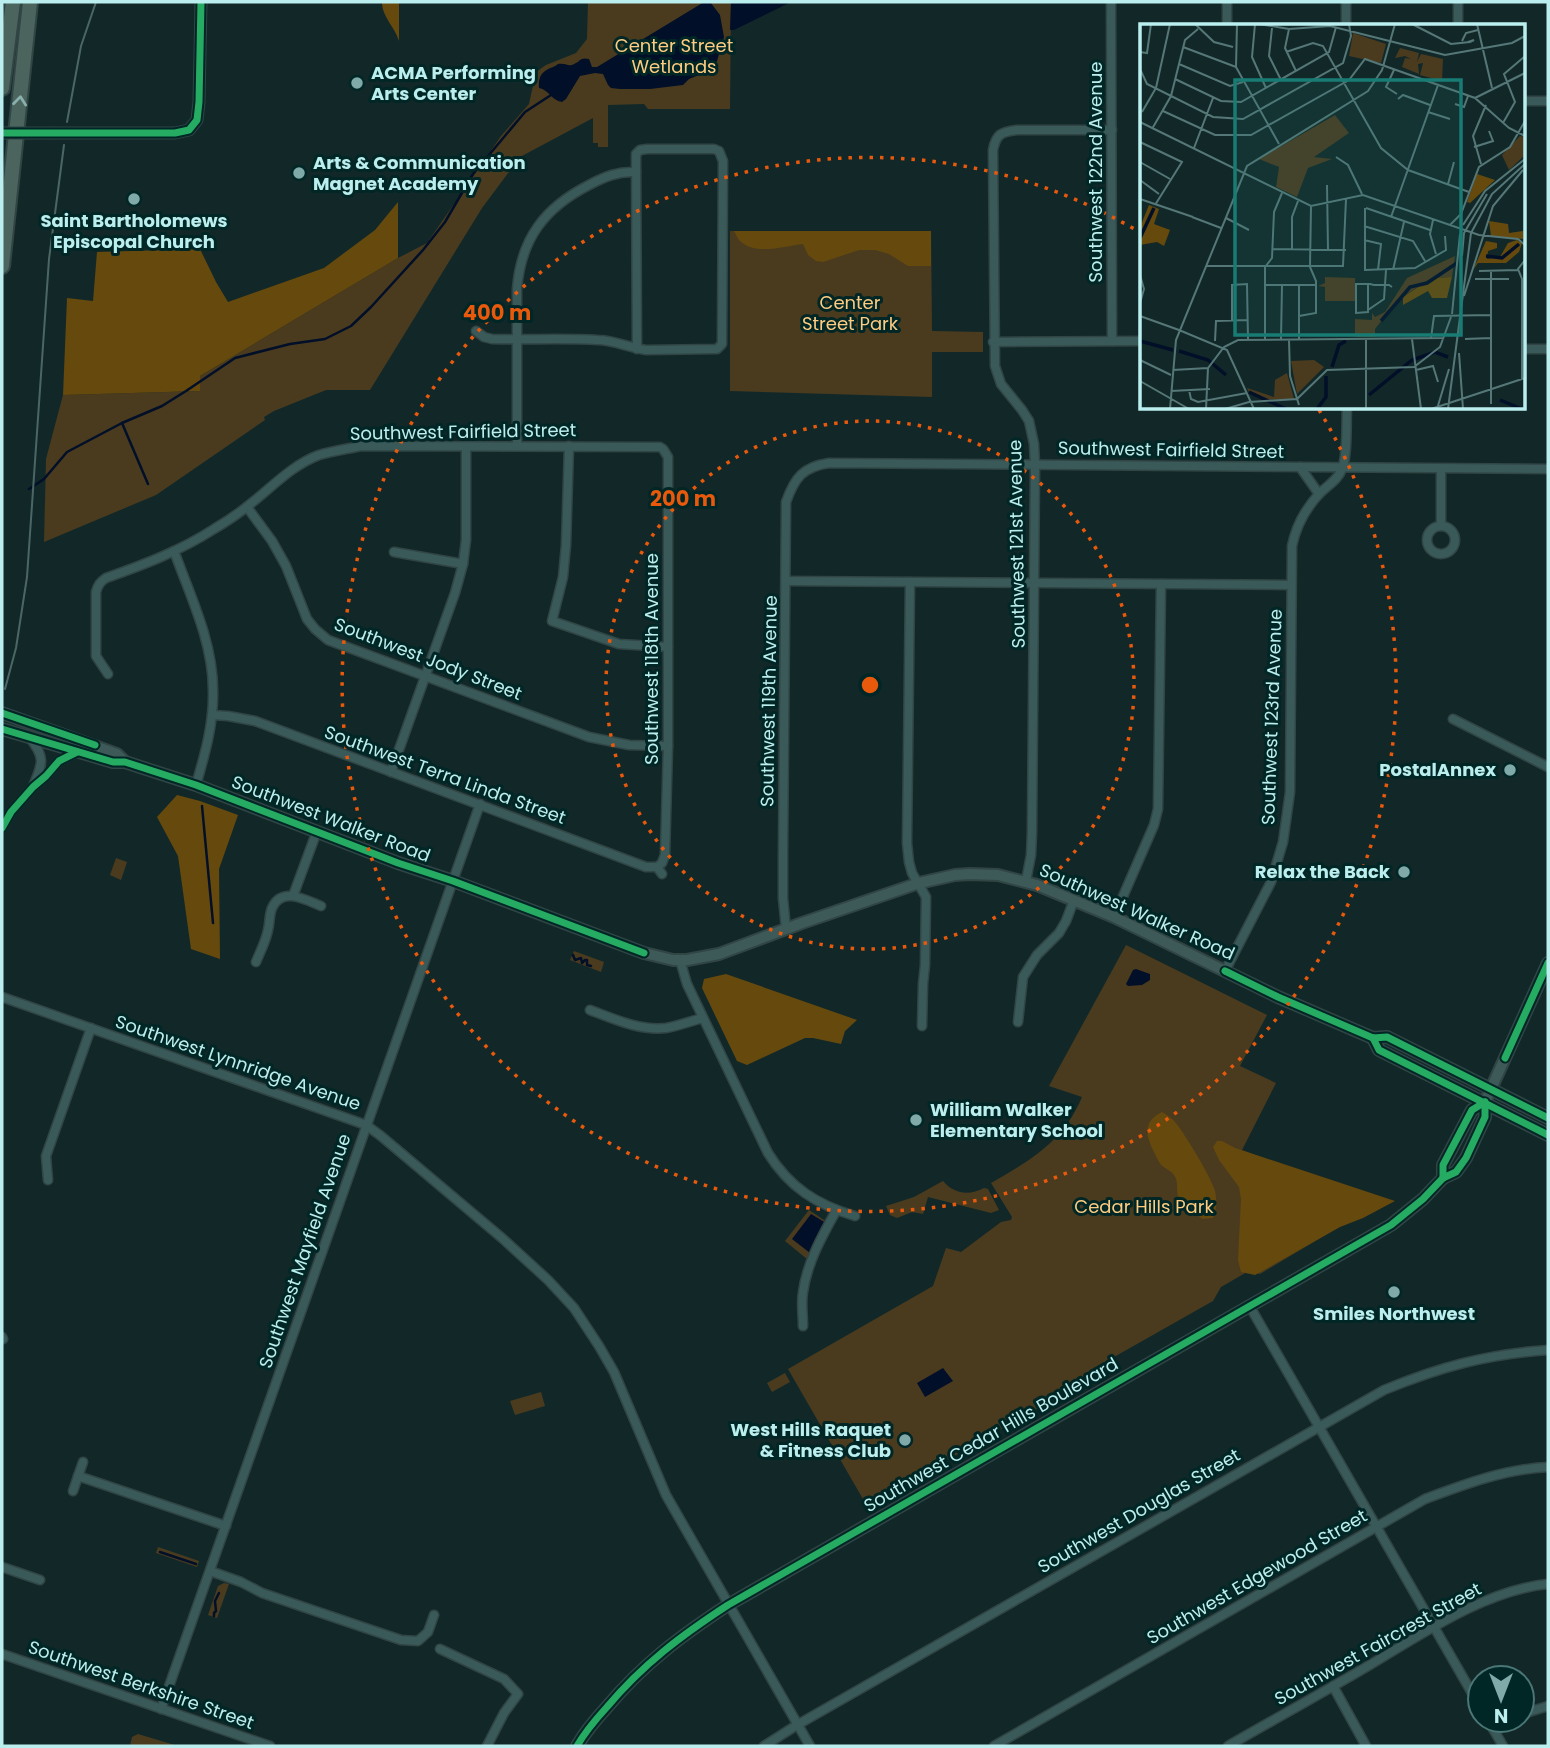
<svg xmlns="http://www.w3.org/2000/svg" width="1550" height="1748" font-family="Poppins,sans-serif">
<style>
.green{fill:#4a3b1f}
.forest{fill:#66490d}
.water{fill:#020f28}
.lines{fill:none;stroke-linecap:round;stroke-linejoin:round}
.stream{stroke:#020f28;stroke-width:2.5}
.minor-casing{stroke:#314545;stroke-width:11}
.tertiary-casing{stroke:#314545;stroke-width:13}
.secondary-casing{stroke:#314545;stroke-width:14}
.motorway-casing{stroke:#314545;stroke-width:18}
.minor{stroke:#3a5a5a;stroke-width:8}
.tertiary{stroke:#3a5a5a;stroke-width:10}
.secondary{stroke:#3d5a58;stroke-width:10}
.motorway{stroke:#4b645d;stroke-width:14}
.tram{stroke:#4c6666;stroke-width:2}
.tertiary-bridge-casing{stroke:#314545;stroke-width:13;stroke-linecap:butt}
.tertiary-bridge{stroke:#3a5a5a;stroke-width:10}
.cycleway-casing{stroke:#002626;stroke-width:11}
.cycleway{stroke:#26ab63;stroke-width:7}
.oneway{stroke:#89b0ad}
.ring{fill:none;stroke:#e8590c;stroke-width:3.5;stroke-dasharray:3.5 7}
.poi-dot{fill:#80a9a9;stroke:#002626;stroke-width:2.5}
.labels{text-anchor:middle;stroke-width:6;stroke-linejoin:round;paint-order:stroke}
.park-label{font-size:18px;fill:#fecc80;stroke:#002626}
.poi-label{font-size:18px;font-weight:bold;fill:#bee;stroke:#002626;text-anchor:start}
.street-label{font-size:18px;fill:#bee;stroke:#002626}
.inset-river{fill:none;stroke:#020f28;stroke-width:3.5}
.inset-road{fill:none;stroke:#567777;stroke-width:2}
.view{fill:#187c74;fill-opacity:0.15;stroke:#187c74;stroke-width:3.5}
.inset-edge{fill:none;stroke:#bee;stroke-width:3.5}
.centre{fill:#e8590c;stroke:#002626;stroke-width:3.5}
.ring-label{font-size:21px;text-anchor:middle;font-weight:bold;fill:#e8590c;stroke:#002626;stroke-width:6;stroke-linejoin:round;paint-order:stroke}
</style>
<rect width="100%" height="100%" fill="#122828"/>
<g class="green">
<polygon points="588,2 731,2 730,109 648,109 644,104 608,105 608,147 598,147 598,143 593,143 593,118 520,157 482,208 370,390 326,390 274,411 264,417 265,420 156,495 44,542 46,459 63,395 200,391 200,376 398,258 427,243 501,136 529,104 536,72 546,65 576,53 587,39"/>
<polygon points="730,231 931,231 932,331 983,332 983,352 932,352 932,397 730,391"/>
<polygon points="116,858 127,862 121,880 110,875"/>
<path d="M1126,945L1267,1015L1240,1066L1276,1083L1242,1150L1381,1202L1260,1274L1247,1272L1221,1287L1213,1301L1091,1370L1094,1376L867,1506L788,1369L933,1286L946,1248L961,1252L1001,1222L1011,1220L1012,1217L991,1183C1031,1160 1063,1142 1082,1097L1049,1086Z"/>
<polygon points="574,951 604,962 601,972 570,960"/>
<path d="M943,1181C954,1194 969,1196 984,1188L988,1189L999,1210L991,1213L928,1197L923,1214L912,1212L897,1218L890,1215L886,1206L914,1197Z"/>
<polygon points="809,1210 827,1222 807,1259 785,1241"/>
<polygon points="785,1373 790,1382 772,1392 767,1383"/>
<polygon points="541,1392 545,1406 515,1415 510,1401"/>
<polygon points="158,1547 199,1561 197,1567 156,1553"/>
<polygon points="224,1583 229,1584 217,1618 208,1615 218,1586"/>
<polygon points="138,1734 178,1746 179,1746 130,1746 132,1737"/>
</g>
<g class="forest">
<path d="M382,2H399V41C395,27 382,17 382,2Z"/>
<polygon points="398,202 398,258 200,376 200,391 63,395 67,298 93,301 97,252 200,249 216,282 228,302 324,268 375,230"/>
<path d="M734,231H931V266H908L889,254L875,250H859L823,262L816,261L808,255L803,244C784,246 756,256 740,241C737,238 736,234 734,231Z"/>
<polygon points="177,795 200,801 238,815 219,869 220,959 191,949 178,856 157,817"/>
<polygon points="726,974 857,1020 845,1031 841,1044 813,1038 805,1038 747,1065 737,1061 702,988 704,979"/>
<path d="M1162,1112C1167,1115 1172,1118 1175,1122C1185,1134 1211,1177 1215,1191C1217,1200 1217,1210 1213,1218L1202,1219L1196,1213L1190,1202L1178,1196C1176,1189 1179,1182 1174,1175C1171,1170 1165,1169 1161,1165C1158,1161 1155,1154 1153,1150C1145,1133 1144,1121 1162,1112Z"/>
<polygon points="1217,1141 1222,1141 1235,1148 1395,1201 1363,1218 1340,1227 1255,1275 1241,1272 1238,1260 1241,1199 1239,1187 1219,1160 1213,1147"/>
</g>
<g class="water">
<path d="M704,2L711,3L720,15L724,37L717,61L709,71L689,79L683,85L650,89H620L611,88L608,85L603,74L595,73L580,76L566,99L562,102C551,100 549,90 539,88C538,76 542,71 553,67C558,65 557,63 563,64C569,64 568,67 574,64C581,61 580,57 589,59L592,67H597Z"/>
<polygon points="731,2 791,2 734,30 730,30"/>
<polygon points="1136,969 1150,974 1150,980 1142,985 1128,986 1126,984 1133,970"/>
<polygon points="811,1214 826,1223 810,1253 792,1239"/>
<polygon points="943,1368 953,1381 925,1397 917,1383"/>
</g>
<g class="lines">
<g class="stream">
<polyline points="122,423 148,484"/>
<polyline points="29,489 44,479 67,452 122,423 162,406 186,391 235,358 290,344 325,339 351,326 371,307 423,250 445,222 473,174 525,112 551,95"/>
<polyline points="202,806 213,923"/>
<polyline points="573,955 575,960 581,958 582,963 585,960 587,960 587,965 591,966"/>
<polyline points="160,1552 196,1564"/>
<polyline points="214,1616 214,1613 216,1611 215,1601 219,1593"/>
</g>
<defs>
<g id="minor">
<polyline points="1111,2 1112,341"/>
<polyline points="1227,2 1227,26"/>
<polyline points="1346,2 1346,26"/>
<polyline points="1458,2 1458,26"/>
<polyline points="1524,101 1548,101"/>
<path d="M476,331L484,337L492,339C527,340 563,338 598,340C613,340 630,348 646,350L717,349L722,344L723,161L719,151L714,149H647L640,150L636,154L637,349"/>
<polyline points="993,342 1142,341"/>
<polyline points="1524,349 1548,349"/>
<path d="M517,446V289C521,239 544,208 589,185C604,177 618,171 636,172"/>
<polyline points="569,446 566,545 563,577 552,621 619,644 668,647"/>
<polyline points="1300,467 1319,494"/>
<polyline points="1441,469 1441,526"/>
<polyline points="247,507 272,541 286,566 307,619 315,629 328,640 589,737 629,745 668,746"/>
<circle cx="1441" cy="540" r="14"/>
<path d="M174,551C190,595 213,642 213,690C214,723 205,754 196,785"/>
<polyline points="394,552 463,564"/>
<polyline points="786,581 1291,585"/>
<polyline points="910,582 907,843 909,862 912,873 926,897 925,965 923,984 922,1026"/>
<path d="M108,674L96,656V592C98,585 100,582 106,578C143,565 180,551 214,529C226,522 238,514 249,505C271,488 292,465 319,455C332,451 347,449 361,446L660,447L663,449L668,457V746L665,855L662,863L657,867"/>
<polyline points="212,715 228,716 255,721 646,867 657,867 662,874"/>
<polyline points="1453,719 1548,767"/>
<path d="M30,738C45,757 43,763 34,784"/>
<polyline points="391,772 455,593 463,564 466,540 466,447"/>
<polyline points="2,828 11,812 33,787 46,776 59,761 77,752"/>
<path d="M1026,881L1031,855L1032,832L1035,465L1034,444L1029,421L1022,410L1001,384L995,366L993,150C996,134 1001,132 1017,130H1112"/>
<polyline points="293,896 317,831"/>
<polyline points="1114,917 1154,825 1158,809 1161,584"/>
<path d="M786,929L783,898V855L786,502C795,477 803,467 829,463L1548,469"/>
<path d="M680,960L687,984L768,1153C789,1187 817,1205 855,1216"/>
<path d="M256,962C260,952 266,941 268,930C270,923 269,915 272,908C282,886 306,900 321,906"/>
<path d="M1225,971L1271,882L1283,842L1290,792L1292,546C1296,526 1305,509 1320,493C1328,485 1338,480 1342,469C1348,454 1346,424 1347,408"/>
<polyline points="2,997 366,1125 381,1136 502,1238 548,1280 574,1308 599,1346 614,1372 666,1495 810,1746"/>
<path d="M590,1010C614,1019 640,1031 666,1028C678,1026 691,1021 703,1018"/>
<polyline points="1018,1022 1023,977 1037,955 1059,933 1066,921 1074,900"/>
<polyline points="48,1180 46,1156 91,1028"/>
<polyline points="1249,1305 1480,1707"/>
<path d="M803,1326C803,1315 801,1303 803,1292C807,1263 822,1236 836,1211"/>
<polyline points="2,1337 3,1339"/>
<polyline points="78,1476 226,1526"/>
<polyline points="73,1491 83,1462"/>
<polyline points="2,1567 40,1580"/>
<polyline points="210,1571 241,1582 262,1593 401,1640 418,1641 428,1632 434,1615"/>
<polyline points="440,1649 504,1679 518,1694 504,1713 487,1746"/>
<polyline points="2,1654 270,1746"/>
<polyline points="1333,1686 1366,1746"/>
<polyline points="161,1709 480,804"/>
<polyline points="1522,1714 1548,1706"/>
<polyline points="1488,1720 1503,1746"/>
<polyline points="1493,1729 1510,1720"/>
<path d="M764,1746L797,1725L1384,1390C1440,1367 1487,1354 1548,1350"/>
<path d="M994,1746L1425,1499C1465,1484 1505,1469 1548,1467"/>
<path d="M1228,1746C1275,1719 1322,1693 1368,1666C1422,1634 1485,1590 1548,1584"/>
</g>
<polyline id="tertiary" points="54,133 175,133 189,130 197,120 199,102 201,2"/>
<g id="secondary">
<polyline points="2,713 117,754 125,762"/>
<polyline points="2,729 113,762 125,762 196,785 398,863 453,881 644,953 673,960 687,960 719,954 802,923 919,883 955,875 970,874 998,875 1037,885 1114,917 1278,997 1373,1038 1387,1037 1548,1118"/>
<polyline points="1373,1038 1379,1050 1548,1135"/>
<polyline points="1443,1178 1443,1165 1472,1110 1485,1102"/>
<path d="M577,1746C585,1732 596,1719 607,1707C643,1664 682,1635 728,1605L1391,1225L1423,1199L1443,1178L1456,1172L1466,1158L1485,1117V1102L1548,963"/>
</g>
<g id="motorway">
<polyline points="2,88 13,2"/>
<polyline points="2,266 30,2"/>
</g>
</defs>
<use href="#minor" class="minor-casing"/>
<use href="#tertiary" class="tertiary-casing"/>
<use href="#secondary" class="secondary-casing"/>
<use href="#motorway" class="motorway-casing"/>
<use href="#minor" class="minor"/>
<use href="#tertiary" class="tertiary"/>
<use href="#secondary" class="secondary"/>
<use href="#motorway" class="motorway"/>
<g class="tram">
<polyline points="67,122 81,46 96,2"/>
<polyline points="5,689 16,648 27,577 49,259 64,145"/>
</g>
<defs>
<polyline id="tertiary-bridge" points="2,133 54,133"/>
</defs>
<use href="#tertiary-bridge" class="tertiary-bridge-casing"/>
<use href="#tertiary-bridge" class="tertiary-bridge"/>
<defs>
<g id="cycleway">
<polyline points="2,133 175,133 189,130 197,120 199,102 201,2"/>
<polyline points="2,713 95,745"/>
<polyline points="2,729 113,762 125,762 196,785 398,863 453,881 644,953"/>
<polyline points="2,828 11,812 33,787 46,776 59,761 77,752"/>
<polyline points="1225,971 1278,997 1373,1038 1387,1037 1548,1118"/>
<polyline points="1373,1038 1379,1050 1548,1135"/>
<polyline points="1505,1058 1548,963"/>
<polyline points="1443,1178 1443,1165 1472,1110 1485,1102"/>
<path d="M577,1746C585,1732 596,1719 607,1707C643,1664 682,1635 728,1605L1391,1225L1423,1199L1443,1178L1456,1172L1466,1158L1485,1117V1102"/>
</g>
</defs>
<use href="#cycleway" class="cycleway-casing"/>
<use href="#cycleway" class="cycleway"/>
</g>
<defs><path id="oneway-chevron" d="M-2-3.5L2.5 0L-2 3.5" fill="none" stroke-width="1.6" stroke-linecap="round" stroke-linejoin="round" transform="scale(1.75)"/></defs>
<use class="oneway" href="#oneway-chevron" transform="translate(20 101) rotate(-84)"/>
<g class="ring">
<circle cx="870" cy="685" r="264"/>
<path d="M1319 410A527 527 0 1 1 1141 233"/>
</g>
<g class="poi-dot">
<circle cx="357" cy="83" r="7"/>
<circle cx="299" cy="173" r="7"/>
<circle cx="134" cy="199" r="7"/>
<circle cx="1510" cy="770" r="7"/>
<circle cx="1404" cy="872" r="7"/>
<circle cx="916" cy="1120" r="7"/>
<circle cx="1394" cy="1292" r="7"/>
<circle cx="905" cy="1440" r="7"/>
</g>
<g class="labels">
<g class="park-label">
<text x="674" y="52">Center Street<tspan x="674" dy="21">Wetlands</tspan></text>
<text x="850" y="309">Center<tspan x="850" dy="21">Street Park</tspan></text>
<text x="1144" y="1213">Cedar Hills Park</text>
</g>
<g class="poi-label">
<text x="371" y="79">ACMA Performing<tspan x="371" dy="21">Arts Center</tspan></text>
<text x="313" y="169">Arts &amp; Communication<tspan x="313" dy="21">Magnet Academy</tspan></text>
<text x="134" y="227" text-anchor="middle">Saint Bartholomews<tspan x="134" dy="21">Episcopal Church</tspan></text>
<text x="1496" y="776" text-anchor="end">PostalAnnex</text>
<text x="1390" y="878" text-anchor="end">Relax the Back</text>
<text x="930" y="1116">William Walker<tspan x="930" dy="21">Elementary School</tspan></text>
<text x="1394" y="1320" text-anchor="middle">Smiles Northwest</text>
<text x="891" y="1436" text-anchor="end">West Hills Raquet<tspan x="891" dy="21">&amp; Fitness Club</tspan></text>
</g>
<g class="street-label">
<text transform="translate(1096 172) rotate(-90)" y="6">Southwest 122nd Avenue</text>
<text transform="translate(463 432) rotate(-1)" y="6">Southwest Fairfield Street</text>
<text transform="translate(1171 450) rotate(1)" y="6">Southwest Fairfield Street</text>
<text transform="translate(1017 544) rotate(-91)" y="6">Southwest 121st Avenue</text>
<text transform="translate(428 659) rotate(21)" y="6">Southwest Jody Street</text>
<text transform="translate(652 659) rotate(-90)" y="6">Southwest 118th Avenue</text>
<text transform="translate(769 701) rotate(-89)" y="6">Southwest 119th Avenue</text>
<text transform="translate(1272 717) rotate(-88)" y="6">Southwest 123rd Avenue</text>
<text transform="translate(445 775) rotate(20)" y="6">Southwest Terra Linda Street</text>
<text transform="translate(331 819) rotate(21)" y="6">Southwest Walker Road</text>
<text transform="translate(1137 912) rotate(24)" y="6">Southwest Walker Road</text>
<text transform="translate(238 1063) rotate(19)" y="6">Southwest Lynnridge Avenue</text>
<text transform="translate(305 1251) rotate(-71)" y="6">Southwest Mayfield Avenue</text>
<text transform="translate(991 1435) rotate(-30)" y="6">Southwest Cedar Hills Boulevard</text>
<text transform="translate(1139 1511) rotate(-30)" y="6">Southwest Douglas Street</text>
<text transform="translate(1257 1577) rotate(-30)" y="6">Southwest Edgewood Street</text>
<text transform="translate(1378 1644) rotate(-29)" y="6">Southwest Faircrest Street</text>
<text transform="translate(141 1685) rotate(19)" y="6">Southwest Berkshire Street</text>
</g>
</g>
<g transform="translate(1140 24)">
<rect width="385" height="385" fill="#122828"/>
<path d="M213,9L246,20L241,39L209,32ZM260,24L279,29L277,38L281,30L303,35L302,57L280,51L283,39L278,40L279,50L262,43L265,34L271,35L265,32L255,34ZM195,91L209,109L174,133L192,135L168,144L157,173L136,163L139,143L119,135ZM380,112L385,113V131L369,146L362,131ZM315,232L312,253L292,254L259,275L235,305V313H215V295L232,296V289L235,293L245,288L267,254ZM185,253L215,254V277H185V263L178,262L185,259ZM174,336L184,343L157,370L151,337ZM147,349L154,375L124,376L110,370L107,364L134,373L135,356Z" fill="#4a3b1f"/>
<path d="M337,150L355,156L330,179L327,178ZM9,181L19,185L14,200L30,206L24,222L17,218L0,221V203ZM349,197L368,200L369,209L383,207V215L351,212ZM377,216L382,219L379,228L366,239H338L333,246L346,217L357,219V224L348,227L347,235L360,233L368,219ZM312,253L307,274H292L288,267L263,281V273L292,254Z" fill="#66490d"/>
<path class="inset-river" d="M0,214L14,184M346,232L362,234L379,220M241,297L270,263L287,259L317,239M0,317L33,326M39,327L68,336L86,351M192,343L199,321L206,317M109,368L146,385M229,371L272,336L295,328L308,333M360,376L382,385M177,385L186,373V352"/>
<path class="inset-road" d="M55,0L74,18L93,23M97,0L96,43L139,120M115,0L112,33L126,64M119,0L149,5L190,2L305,31L372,19L385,12M272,0L311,20L330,18L334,16L328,18M337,0L352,64M132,4L129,32L141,56M149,5L145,24L156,47M322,17L326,9L338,6M43,23L96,43M0,28L7,29L11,0M146,28L173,19L183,22L241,124L268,146L329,168M39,40L90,62L103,58M0,45L7,60L73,93L103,95L203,39L211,12L209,0M254,46L246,63L257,70M35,55L81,77L101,78L189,28L196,3M335,74L385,49M258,75L263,71L290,81M315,80L324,83L328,72M23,87L75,111H111L209,56L225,35L335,74L369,104L385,112M2,88L16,64L30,0M288,88L310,95M0,98L171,182L223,171L339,211L378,215L385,221M363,99L375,78L364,50L384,33M12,105L31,72L45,16L58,5M0,118L42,138L15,181M334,123L353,117L349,107M54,124L73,74M196,133L208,141L222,170M0,138L30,155M341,140L333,112L346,81M0,156L19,170M308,160L314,138M187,161L188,226M0,175L53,193M225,184V246L275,244L306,226L305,212M226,184L290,206M52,193L81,204M251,193L298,61M86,194L109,206M293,196L290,210L296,230M310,201L321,190L339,143L370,123L385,97M323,201L345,167L385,135M224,202L273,217L285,237M224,216L241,220L238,246M133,225L206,226M152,226V193L158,177M322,232L324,209L347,170M67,242H203L206,175M125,243L132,234L134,188L142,169M253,246L264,198M339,247L378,246M351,247V380M0,251L4,265L0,279M335,255H369M228,260V288L216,289V260H230L234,261H249L252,263M124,261H176M159,261V315M324,272L353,182L383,146M228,286L244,275L246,246M312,290L320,210M0,292L39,306M159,292L176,289V257L170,243L171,182M92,296V261L107,260L108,316M39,306L87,326L114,385M291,314L294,292L351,291M141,315L142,261M272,315L281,385M325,315L351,314M125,316V243M149,316L150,352L159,381M75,317L76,297L108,296M319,329L323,385M0,336L31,351M33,346L68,344L84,323L98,316L304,314M276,346L293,342L298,358M382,355V255L378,245L385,236M0,357L49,385M49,366L51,375L58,378L107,369M31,367L70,365M30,385L36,316L107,142L228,67L242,46L255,0M66,385L68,344M85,385L109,378L157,375L187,346L274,343L300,323L311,293M226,385V315M291,385L385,354M297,385L309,345M308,385L331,209L352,170L385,140"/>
<path class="view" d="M95,56H321V311H95Z"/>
<rect width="385" height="385" class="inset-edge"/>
</g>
<circle cx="870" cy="685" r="10" class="centre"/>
<g class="ring-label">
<text x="497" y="320">400 m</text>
<text x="683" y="506">200 m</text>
</g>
<rect width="1550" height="1748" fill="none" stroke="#bbeeee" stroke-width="7"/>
<g transform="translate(1501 1699) rotate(180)"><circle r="33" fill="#002626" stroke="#4b7676" stroke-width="2"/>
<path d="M0-5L12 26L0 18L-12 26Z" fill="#80a9a9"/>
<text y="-10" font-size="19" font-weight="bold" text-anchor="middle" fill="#bbeeee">N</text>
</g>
</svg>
